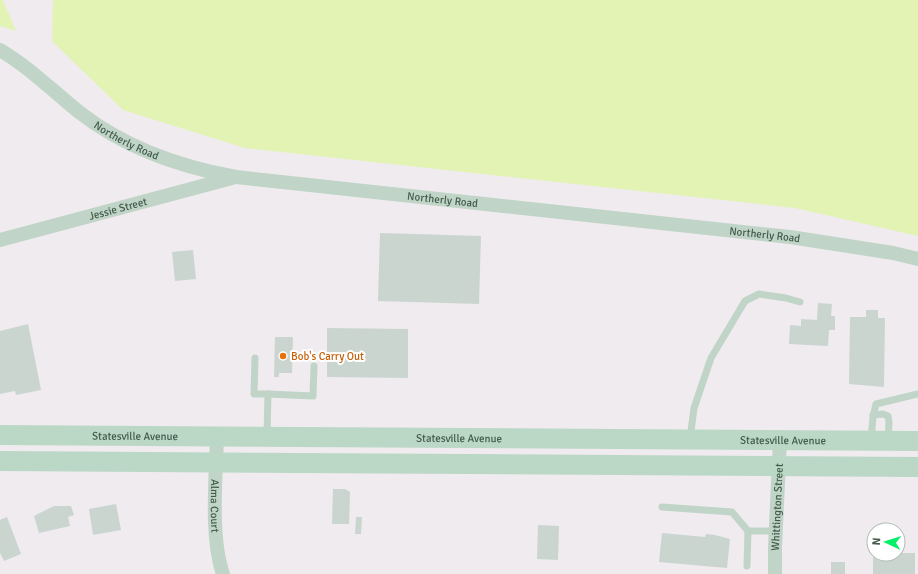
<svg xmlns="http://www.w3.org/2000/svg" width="918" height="574" font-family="Signika,sans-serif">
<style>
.green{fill:#e3f3b3}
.building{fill:#cad5d0}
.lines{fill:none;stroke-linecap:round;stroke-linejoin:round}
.lane{stroke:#c0d5c7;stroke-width:7}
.street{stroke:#c0d5c7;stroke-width:14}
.secondary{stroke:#bbd8c6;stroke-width:20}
.food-dot{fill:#e8710a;stroke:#fff;stroke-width:1.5}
.labels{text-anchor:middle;stroke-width:4;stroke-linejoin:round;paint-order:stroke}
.street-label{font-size:11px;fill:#425b4b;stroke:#fff}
.food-label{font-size:11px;fill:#c56008;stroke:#fff;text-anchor:start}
</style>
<rect width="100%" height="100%" fill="#efebef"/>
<g class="green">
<polygon points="0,0 3,0 16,31 0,26"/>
<polygon points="53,0 918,0 918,236 795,208 245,148 123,110 52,41"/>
</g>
<g class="building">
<polygon points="380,233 481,236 479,304 378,301"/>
<polygon points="193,250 196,279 175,281 172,252"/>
<polygon points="818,303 832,304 831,316 835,316 835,330 829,330 828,346 789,344 790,325 801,326 801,319 817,320"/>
<polygon points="866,310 878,310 878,318 885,318 884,387 849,384 850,317 866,317"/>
<polygon points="28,324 41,390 16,395 15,391 0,394 0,331"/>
<polygon points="327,328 408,329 408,378 327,377"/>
<polygon points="275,337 293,337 292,373 279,373 279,377 274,377"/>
<polygon points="333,489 345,489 350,492 349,524 332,524"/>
<polygon points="116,504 121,530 93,535 89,509"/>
<polygon points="54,506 71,506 74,515 68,517 70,526 39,533 34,516"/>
<polygon points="7,517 21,554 4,561 0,553 0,520"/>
<polygon points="356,517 362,517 361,534 355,534"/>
<polygon points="538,525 559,526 558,560 537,559"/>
<polygon points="662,533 705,537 706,534 715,535 730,539 727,568 659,562"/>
<polygon points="898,553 915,553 915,574 873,574 873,554"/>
<rect x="831" y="562" width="14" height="12"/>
</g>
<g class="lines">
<g class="lane">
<polyline points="255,358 254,394 268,394"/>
<polyline points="873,415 883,414 888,416 889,422 888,441"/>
<polyline points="267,436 268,394 313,396 314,366"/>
<polyline points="690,439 694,408 711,358 745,301 759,294 786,298 800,302"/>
<polyline points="871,440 873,417 876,404 918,394"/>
<polyline points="662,507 732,512 748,531 775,531"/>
<polyline points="747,566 748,531"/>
</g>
<g class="street">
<path id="s1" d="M0,50C29,67 53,91 79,112C125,148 180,167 236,177L790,237L893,253L918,259"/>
<path id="s2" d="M0,240L232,178"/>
<path id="s3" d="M217,436C216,476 210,537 223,574"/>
<path id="s4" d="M775,574V547L780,440"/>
</g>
<g class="secondary">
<path id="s5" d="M0,435L918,441"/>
<polyline points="0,461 918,467"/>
</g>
</g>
<circle class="food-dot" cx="283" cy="356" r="4"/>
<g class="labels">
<g class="street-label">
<text dy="4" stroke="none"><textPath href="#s1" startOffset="156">Northerly Road</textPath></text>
<text dy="4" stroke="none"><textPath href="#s1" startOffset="480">Northerly Road</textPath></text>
<text dy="4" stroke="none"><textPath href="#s2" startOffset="122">Jessie Street</textPath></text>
<text dy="4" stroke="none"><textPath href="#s1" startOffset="804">Northerly Road</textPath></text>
<text dy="4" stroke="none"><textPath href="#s5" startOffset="135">Statesville Avenue</textPath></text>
<text dy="4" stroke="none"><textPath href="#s5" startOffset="459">Statesville Avenue</textPath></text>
<text dy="4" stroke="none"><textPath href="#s5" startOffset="783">Statesville Avenue</textPath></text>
<text dy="4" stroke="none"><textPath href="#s3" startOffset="70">Alma Court</textPath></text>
<text dy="4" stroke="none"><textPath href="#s4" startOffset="67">Whittington Street</textPath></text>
</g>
<g class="food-label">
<text x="291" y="360">Bob's Carry Out</text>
</g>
</g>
<g transform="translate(886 542) rotate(274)"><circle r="19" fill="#ffffff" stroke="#b3bdb7"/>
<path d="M0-3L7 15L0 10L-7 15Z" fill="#04f069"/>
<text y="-6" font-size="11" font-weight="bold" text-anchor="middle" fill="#425b4b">N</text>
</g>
</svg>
